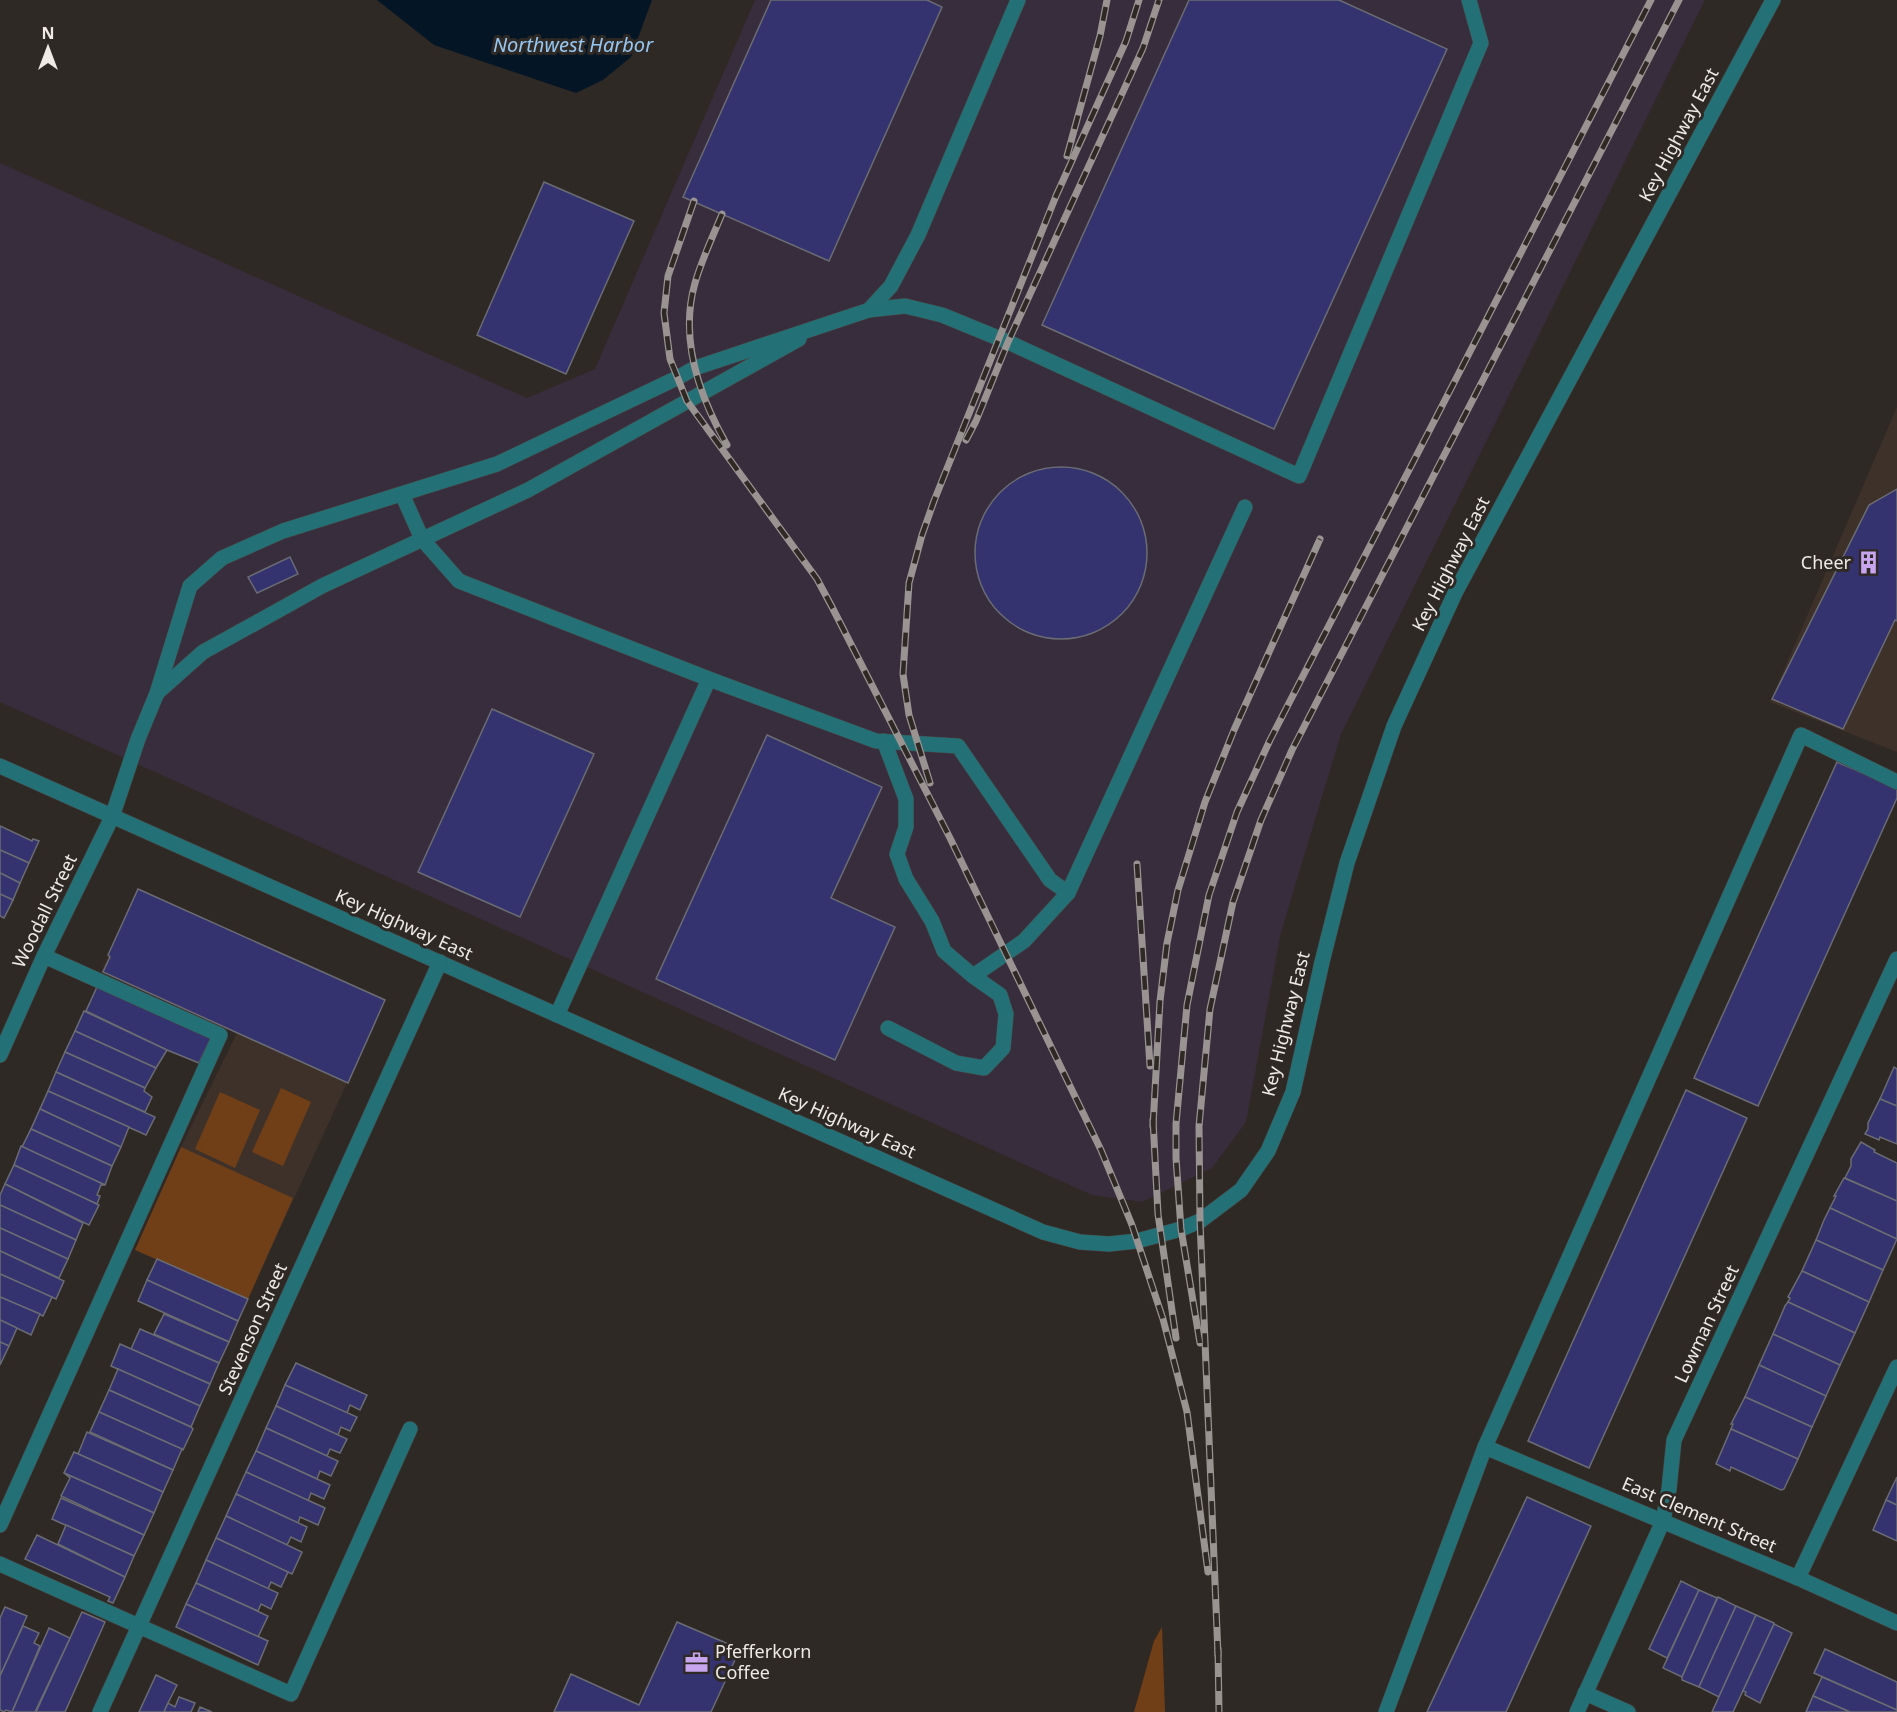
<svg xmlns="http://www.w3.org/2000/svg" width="1897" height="1712" font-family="'Noto Sans',sans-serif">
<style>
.built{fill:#3d312a}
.industrial{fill:#372d3c}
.green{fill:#713f17}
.water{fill:#041626}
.building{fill:#34326f;stroke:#6b6c73;stroke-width:1.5}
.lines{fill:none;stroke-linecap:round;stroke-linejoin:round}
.lane-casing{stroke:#4a4440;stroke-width:16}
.street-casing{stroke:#4a4440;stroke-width:16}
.lane{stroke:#237077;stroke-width:15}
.street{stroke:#237077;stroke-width:15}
.rail-casing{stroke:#999491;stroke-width:7}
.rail{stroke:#2f2925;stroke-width:4.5;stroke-dasharray:14;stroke-linecap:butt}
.labels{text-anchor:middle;stroke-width:6;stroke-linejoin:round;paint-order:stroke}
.street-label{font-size:18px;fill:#eeeae7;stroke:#2f2925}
.poi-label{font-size:18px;fill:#eeeae7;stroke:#2f2925;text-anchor:end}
.water-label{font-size:20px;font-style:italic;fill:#96c7f2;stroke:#2f2925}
</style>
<rect width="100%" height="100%" fill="#2f2925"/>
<g class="built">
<polygon points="1897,407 1897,752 1770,702"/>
<polygon points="138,889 385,1000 248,1299 135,1250 181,1147 237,1033 101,972"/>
</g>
<polygon class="industrial" points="755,0 1705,0 1341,734 1281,932 1246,1122 1212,1168 1142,1202 1092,1195 0,702 0,163 527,398 595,369"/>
<g class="green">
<polygon points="281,1088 311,1102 283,1166 252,1152"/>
<polygon points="220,1092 260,1110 235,1168 195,1149"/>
<polygon points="181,1147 293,1198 248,1299 135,1250"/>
<polygon points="1162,1627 1165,1712 1134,1712 1154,1641"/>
</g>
<polygon class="water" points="377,0 652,0 631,57 603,80 576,93 434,45"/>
<g class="building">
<polygon points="771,0 927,0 942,7 829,261 683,197"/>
<polygon points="1189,0 1339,0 1447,49 1274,429 1042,325"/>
<polygon points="544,182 634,221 566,374 477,335"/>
<circle cx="1061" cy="553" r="86"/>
<polygon points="1897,489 1897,621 1895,620 1843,729 1772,699 1869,505"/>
<polygon points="290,557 298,574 257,593 248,577"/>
<polygon points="492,709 594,754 520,917 418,872"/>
<polygon points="767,735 882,787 831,898 895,927 835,1060 656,979"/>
<polygon points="1837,762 1897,788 1897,798 1758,1106 1694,1078"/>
<polygon points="0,826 32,841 33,839 39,841 29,863 0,850"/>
<polygon points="0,850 29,863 20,883 0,873"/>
<polygon points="0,873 20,883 13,900 0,894"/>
<polygon points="138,889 385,1000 348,1083 103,972 110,957 108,955"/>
<polygon points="0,894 13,900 4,918 0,916"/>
<polygon points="97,987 211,1038 199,1063 167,1050 86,1011"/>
<polygon points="84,1011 167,1050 156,1068 75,1031"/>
<polygon points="75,1031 156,1068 145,1088 65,1052"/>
<polygon points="65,1052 145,1088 144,1091 152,1097 145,1112 56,1072"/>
<polygon points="1894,1067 1897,1069 1897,1106 1880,1099"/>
<polygon points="56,1072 155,1117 146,1135 48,1091"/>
<polygon points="1686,1090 1747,1118 1589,1468 1528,1441"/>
<polygon points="48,1091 129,1127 121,1147 40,1109"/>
<polygon points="1880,1099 1897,1106 1897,1144 1880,1137 1879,1140 1865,1134 1868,1129 1868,1123"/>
<polygon points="40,1109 121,1147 112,1166 31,1129"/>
<polygon points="31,1129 112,1166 105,1185 22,1147"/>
<polygon points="1861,1142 1875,1150 1874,1152 1897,1163 1897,1201 1845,1178 1851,1166 1851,1159"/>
<polygon points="21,1146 105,1185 101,1185 97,1195 100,1196 97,1204 14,1165"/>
<polygon points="14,1165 99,1205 89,1225 5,1184"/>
<polygon points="1844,1178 1897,1201 1897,1239 1830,1208 1836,1196 1834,1196"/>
<polygon points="5,1184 83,1223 76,1240 0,1205 0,1195"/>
<polygon points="0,1205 76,1240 68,1259 0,1228"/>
<polygon points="1830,1208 1897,1239 1883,1270 1816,1240 1824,1220"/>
<polygon points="0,1228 68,1259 59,1278 0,1251"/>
<polygon points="1816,1240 1883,1270 1869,1302 1802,1271"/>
<polygon points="0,1251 64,1281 56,1299 0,1274"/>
<polygon points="157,1259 248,1299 238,1321 147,1280"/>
<polygon points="1802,1271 1869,1302 1855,1333 1788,1302 1790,1298 1788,1297"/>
<polygon points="0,1274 52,1297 43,1316 0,1297"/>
<polygon points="147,1280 238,1321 229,1342 138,1301"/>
<polygon points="0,1297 40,1314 31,1335 0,1320"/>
<polygon points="1788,1302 1855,1333 1840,1365 1773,1334 1785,1306"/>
<polygon points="164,1314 229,1342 219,1363 154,1334"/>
<polygon points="0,1320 17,1328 9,1346 0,1342"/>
<polygon points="140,1329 219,1363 210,1384 131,1349"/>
<polygon points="1773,1334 1840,1365 1826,1396 1759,1365"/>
<polygon points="0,1342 9,1346 0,1365"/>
<polygon points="120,1344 210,1384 200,1406 111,1366"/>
<polygon points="296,1363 367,1395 360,1410 350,1405 347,1413 285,1385"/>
<polygon points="1759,1365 1826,1396 1812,1427 1745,1397"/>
<polygon points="118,1369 200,1406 191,1427 109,1390"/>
<polygon points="285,1385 357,1417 350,1431 341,1427 338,1435 276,1406"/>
<polygon points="109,1390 191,1427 193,1429 183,1450 99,1412"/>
<polygon points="1745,1397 1812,1427 1798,1459 1731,1429 1733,1424 1731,1424"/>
<polygon points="276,1406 347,1439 340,1453 330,1449 327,1456 266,1428"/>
<polygon points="99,1412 182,1449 173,1470 90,1432"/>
<polygon points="266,1428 338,1461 331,1476 320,1471 317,1479 256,1451"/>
<polygon points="1731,1429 1798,1459 1784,1489 1781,1490 1731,1467 1730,1471 1716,1464"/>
<polygon points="87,1432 173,1470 163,1492 78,1454"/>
<polygon points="256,1451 330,1485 324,1499 311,1493 308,1501 246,1472"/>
<polygon points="74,1452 163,1492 154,1513 64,1473"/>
<polygon points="246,1472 325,1508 318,1525 300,1517 298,1523 236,1494"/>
<polygon points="64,1473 154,1513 144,1535 61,1496 70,1478"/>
<polygon points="1897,1477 1897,1505 1886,1500"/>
<polygon points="236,1494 307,1527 301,1542 291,1537 287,1545 226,1516"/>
<polygon points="1527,1497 1591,1526 1506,1712 1427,1712"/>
<polygon points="61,1498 144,1535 134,1556 52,1519"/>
<polygon points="1886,1500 1897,1505 1897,1541 1873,1530"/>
<polygon points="226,1516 302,1552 292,1574 216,1538"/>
<polygon points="66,1525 134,1556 125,1577 58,1544"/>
<polygon points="37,1535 125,1577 113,1603 108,1601 110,1597 25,1559"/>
<polygon points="216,1538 288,1572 281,1587 271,1582 268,1589 206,1560"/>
<polygon points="206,1560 278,1593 271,1609 261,1604 258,1611 196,1583"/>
<polygon points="1681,1581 1699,1590 1667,1658 1649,1649"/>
<polygon points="196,1583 268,1616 258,1637 186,1604"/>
<polygon points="1699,1590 1717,1598 1682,1677 1663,1668"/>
<polygon points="1718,1597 1736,1606 1699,1687 1682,1680 1682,1677"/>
<polygon points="186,1604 268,1641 258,1665 176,1627"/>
<polygon points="1736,1606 1756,1615 1719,1697 1699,1687"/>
<polygon points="5,1607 27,1616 0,1676 0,1618"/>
<polygon points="82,1612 105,1622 65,1712 36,1712"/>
<polygon points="1756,1615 1774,1623 1774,1624 1733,1712 1712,1712"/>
<polygon points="677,1622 740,1649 711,1712 554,1712 571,1674 639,1705"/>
<polygon points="1774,1624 1792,1633 1760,1703 1745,1695 1746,1692 1743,1691"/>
<polygon points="23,1626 39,1633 34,1643 40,1646 12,1712 6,1710 4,1712 0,1710 0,1676"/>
<polygon points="49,1628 70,1638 35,1712 12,1712"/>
<polygon points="1825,1649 1897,1682 1897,1710 1814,1673"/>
<polygon points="156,1675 177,1685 168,1703 164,1712 139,1712"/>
<polygon points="1822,1677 1897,1710 1897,1712 1850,1712 1813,1696"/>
<polygon points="1813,1696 1850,1712 1806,1712"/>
<polygon points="179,1697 195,1703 191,1712 164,1712 168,1703 175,1707"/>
<polygon points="200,1707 212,1712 198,1712"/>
</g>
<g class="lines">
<defs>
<g id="lane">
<polyline points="869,310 905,306 942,315 1008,342 1299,476 1481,43 1469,0"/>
<polyline points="402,494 422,539 459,581 709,679 876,741 958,746 1050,880 1068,893 1245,507"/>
<polyline points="157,693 203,652 270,615 322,586 528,490 799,339"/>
<polyline points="884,741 906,799 906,827 897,854 906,879 932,921 944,951 973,976 1000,995 1006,1014 1003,1048 984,1068 956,1063 888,1028"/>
<polyline points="112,817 138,739 157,693 190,586 222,558 283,531 497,464 677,378 695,368 869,310 891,286 918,235 1018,0"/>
<polyline points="973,976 1024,941 1068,893"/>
<polyline points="557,1015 709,679"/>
<polyline points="0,1525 220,1035 44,956"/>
<polyline points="0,1564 291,1694 410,1429"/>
<polyline points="1798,1578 1897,1367"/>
<polyline points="1585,1693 1628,1712"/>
<polyline points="1386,1712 1485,1447 1801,735 1897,782"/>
</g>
<g id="street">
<polyline points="0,766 1043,1232 1080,1242 1109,1244 1137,1241 1181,1229 1200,1221 1241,1190 1268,1151 1293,1092 1322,962 1347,863 1394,726 1455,593 1773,0"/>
<polyline points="0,1055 44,956 112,817"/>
<polyline points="1485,1447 1798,1578 1897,1623"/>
<polyline points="100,1712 440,962"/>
<polyline points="1577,1712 1663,1521 1669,1489 1674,1440 1897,959"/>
</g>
</defs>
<use href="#lane" class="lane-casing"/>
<use href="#street" class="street-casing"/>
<use href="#lane" class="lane"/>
<use href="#street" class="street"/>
<defs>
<g id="rail">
<polyline points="1067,156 1100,36 1107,0"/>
<polyline points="694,201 668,276 664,313 670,359 687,401 817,579 832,607 950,838 1006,954 1101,1150 1132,1225 1163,1319 1187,1412 1208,1572"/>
<path d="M722,214C713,236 702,259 695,283C679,339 699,396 727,445"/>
<polyline points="966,440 976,421 1008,342 1143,48 1159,0"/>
<polyline points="930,783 909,715 903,674 909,583 922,535 934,501 1056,196 1126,41 1139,0"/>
<polyline points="1137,864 1150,1066"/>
<polyline points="1153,1120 1158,1214 1176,1338"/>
<polyline points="1153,1126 1160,1001 1167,943 1178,890 1205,802 1234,730 1320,539"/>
<polyline points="1200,1343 1181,1229 1176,1158 1176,1124 1187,1005 1209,895 1237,812 1270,740 1651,0"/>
<polyline points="1218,1649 1219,1712"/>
<polyline points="1218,1655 1200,1221 1199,1126 1210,1009 1233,902 1261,820 1292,750 1679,0"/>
</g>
</defs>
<use href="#rail" class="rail-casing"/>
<use href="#rail" class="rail"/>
</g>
<defs>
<symbol id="building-bare" viewBox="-9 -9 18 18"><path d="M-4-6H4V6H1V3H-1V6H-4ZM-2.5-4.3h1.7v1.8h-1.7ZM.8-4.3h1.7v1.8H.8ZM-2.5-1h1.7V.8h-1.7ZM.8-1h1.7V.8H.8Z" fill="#c8a6ef" stroke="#2f2925" stroke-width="2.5" paint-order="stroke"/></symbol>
<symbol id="office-bare" viewBox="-9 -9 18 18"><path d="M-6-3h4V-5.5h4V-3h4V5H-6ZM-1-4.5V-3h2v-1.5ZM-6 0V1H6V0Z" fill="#c8a6ef" stroke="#2f2925" stroke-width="2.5" paint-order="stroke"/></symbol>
</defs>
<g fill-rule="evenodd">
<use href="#building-bare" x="1852" y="546" width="33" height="33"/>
<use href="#office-bare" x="680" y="1646" width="33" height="33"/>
</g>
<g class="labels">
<g class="street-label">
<text transform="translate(1679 135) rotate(-62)" y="6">Key Highway East</text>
<text transform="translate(1451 564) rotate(-63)" y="6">Key Highway East</text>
<text transform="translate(45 911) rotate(-64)" y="6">Woodall Street</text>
<text transform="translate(404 925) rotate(24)" y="6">Key Highway East</text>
<text transform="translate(1286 1024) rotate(-76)" y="6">Key Highway East</text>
<text transform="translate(847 1123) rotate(24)" y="6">Key Highway East</text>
<text transform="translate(1707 1324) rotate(-65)" y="6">Lowman Street</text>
<text transform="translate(253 1329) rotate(-66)" y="6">Stevenson Street</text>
<text transform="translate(1699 1515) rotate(23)" y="6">East Clement Street</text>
</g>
<g class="poi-label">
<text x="1851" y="569">Cheer</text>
<text x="715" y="1658" text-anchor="start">Pfefferkorn<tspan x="715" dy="21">Coffee</tspan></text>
</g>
<g class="water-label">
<text x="573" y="52">Northwest Harbor</text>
</g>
</g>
<g transform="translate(48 48)" stroke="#2f2925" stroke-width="4.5" paint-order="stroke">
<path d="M0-4.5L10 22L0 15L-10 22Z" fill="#eeeae7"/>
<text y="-9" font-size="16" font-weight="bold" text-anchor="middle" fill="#eeeae7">N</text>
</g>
</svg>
